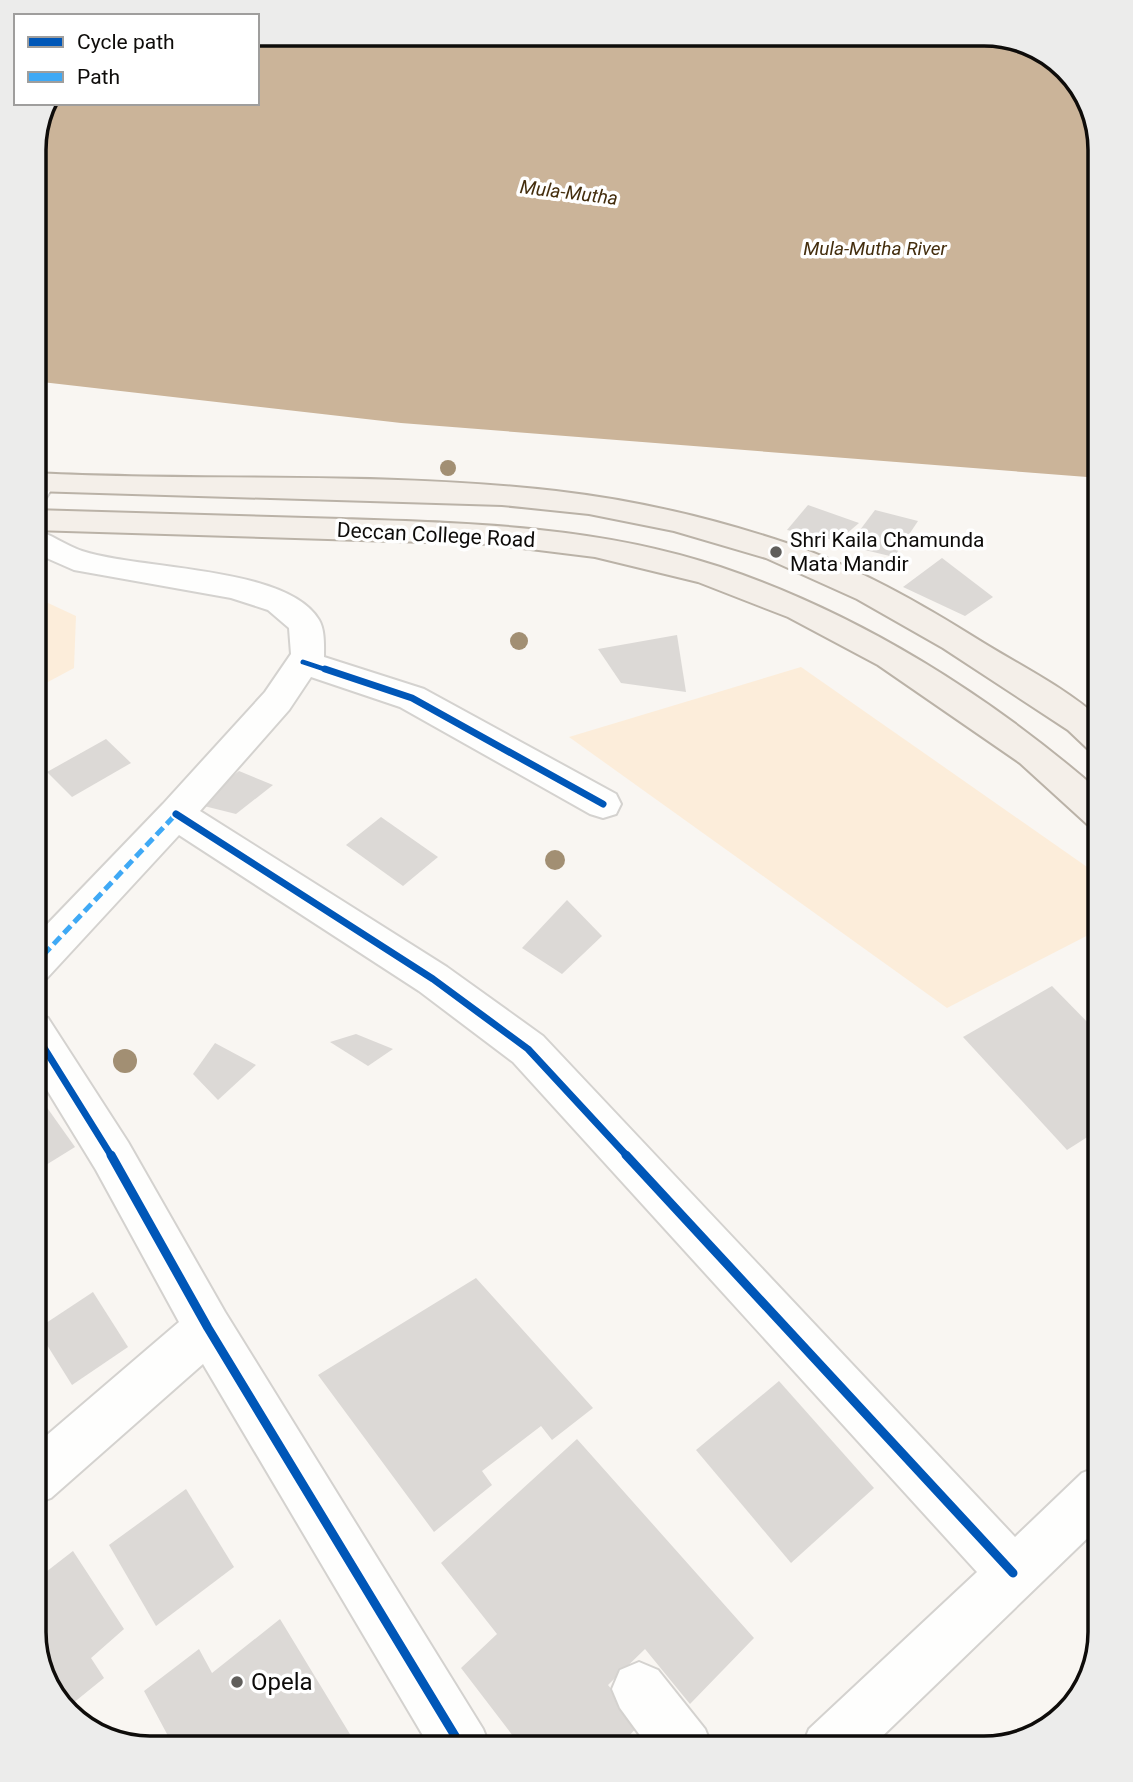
<svg xmlns="http://www.w3.org/2000/svg" width="1133" height="1782" font-family="Roboto,sans-serif">
  <style>
    .green { fill: #fcedda }
    .water { fill: #cbb499 }
    .building { fill: #dcd9d6 }
    .lines { fill: none; stroke-linecap: round; stroke-linejoin: round }
    .minor-casing { stroke: #d4d2cf; stroke-width: 4 }
    .primary-casing { stroke: #bab2a7; stroke-width: 4 }
    .minor { fill: #fefefd; fill-rule: evenodd }
    .primary { fill: #f4efe9; fill-rule: evenodd }
    .quiet { stroke: #3fa9f5; stroke-width: 5; stroke-dasharray: 10 5; stroke-linecap: butt }
    .cycleway-far2-casing { stroke: #fff; stroke-width: 9 }
    .cycleway-far1-casing { stroke: #fff; stroke-width: 11 }
    .cycleway-casing { stroke: #fff; stroke-width: 13 }
    .cycleway-far2 { stroke: #0057b8; stroke-width: 5 }
    .cycleway-far1 { stroke: #0057b8; stroke-width: 7 }
    .cycleway { stroke: #0057b8; stroke-width: 9 }
    .tree { fill: #a28f73 }
    .poi-dot { fill: #605e5b; stroke: #fff; stroke-width: 2.5 }
    .labels { text-anchor: middle; stroke-width: 7; stroke-linejoin: round; paint-order: stroke }
    .far-water-label { font-size: 19px; font-style: italic; fill: #442e0e; stroke: #fff }
    .street-label { font-size: 21px; fill: #0e0c0a; stroke: #fff }
    .poi-label { font-size: 21px; fill: #0e0c0a; stroke: #fff; text-anchor: start }
    .near-poi-label { font-size: 24px; fill: #0e0c0a; stroke: #fff; text-anchor: start }
    .rim { fill: none; stroke: #0e0c0a; stroke-width: 3.5 }
  </style>
  <rect width="100%" height="100%" fill="#f9f6f2"/>
  <!-- green -->
  <g class="green">
    <polygon points="33,596 76,616 74,668 33,690"/>
    <polygon points="801,667 1100,876 1100,929 947,1008 569,737"/>
  </g>
  <!-- water -->
  <polygon class="water" points="991,34 1048,53 1088,98 1100,150 1100,478 401,423 33,381 33,142 51,103 257,103 257,41"/>
  <!-- building -->
  <g class="building">
    <polygon points="808,505 859,523 838,541 787,530"/>
    <polygon points="875,510 918,521 894,557 848,546"/>
    <polygon points="942,558 993,597 965,616 903,587"/>
    <polygon points="677,635 686,692 621,683 598,649"/>
    <polygon points="106,739 131,763 72,797 47,772"/>
    <polygon points="239,771 273,785 236,814 196,804"/>
    <polygon points="381,817 438,857 403,886 346,845"/>
    <polygon points="567,900 602,936 562,974 522,948"/>
    <polygon points="33,921 48,927 33,938"/>
    <polygon points="1052,986 1100,1035 1100,1129 1067,1150 963,1037"/>
    <polygon points="356,1034 393,1049 368,1066 330,1042"/>
    <polygon points="215,1043 256,1065 218,1100 193,1074"/>
    <polygon points="43,1102 75,1147 33,1173 33,1108"/>
    <polygon points="476,1278 593,1408 552,1440 541,1426 482,1471 492,1485 434,1532 318,1375"/>
    <polygon points="93,1292 128,1347 72,1385 37,1329"/>
    <polygon points="779,1381 874,1488 791,1563 696,1450"/>
    <polygon points="577,1439 754,1638 690,1704 645,1649 608,1685 640,1724 617,1749 523,1749 461,1668 497,1634 441,1563"/>
    <polygon points="186,1489 234,1567 156,1626 109,1545"/>
    <polygon points="73,1551 124,1629 91,1658 104,1678 67,1708 45,1684 33,1632 33,1582"/>
    <polygon points="280,1619 359,1749 175,1749 144,1691 199,1649 212,1673"/>
  </g>
  <g class="lines">
    <defs>
      <g id="minor">
        <polygon points="41,473 52,475 56,482 44,501 33,503 33,475"/>
        <path d="M 33,529 C 51,534 65,545 82,551 C 139,570 288,566 319,620 C 325,630 324,646 324,657 L 424,689 L 616,794 L 621,804 L 616,814 L 603,818 L 590,814 L 400,707 L 311,677 L 289,710 L 200,811 L 447,967 L 543,1036 L 1015,1537 L 1082,1473 L 1100,1466 L 1100,1526 L 869,1749 L 801,1749 L 809,1729 L 977,1572 L 513,1062 L 419,991 L 179,835 L 47,978 L 33,982 L 33,939 L 163,804 L 265,692 L 291,654 L 289,628 L 268,610 L 231,598 L 74,570 L 33,552 Z"/>
        <polygon points="33,1013 48,1018 128,1142 225,1312 483,1729 491,1749 431,1749 203,1364 51,1498 33,1505 33,1447 179,1322 96,1170 33,1067"/>
        <polygon points="639,1662 658,1670 705,1729 713,1749 650,1749 620,1708 612,1689 620,1670"/>
      </g>
      <g id="primary">
        <path d="M 33,473 C 207,482 383,471 556,491 C 634,500 712,518 786,543 C 855,566 920,603 982,642 C 1021,666 1066,688 1100,719 L 1100,752 L 1087,748 L 1068,730 L 943,648 L 857,599 L 766,558 L 674,531 L 589,514 L 502,505 L 33,491 Z"/>
        <path d="M 33,510 C 136,513 239,516 342,519 C 469,523 597,526 720,567 C 860,614 989,695 1100,792 L 1100,828 L 1087,824 L 1020,763 L 878,665 L 788,617 L 698,582 L 595,557 L 491,544 L 33,530 Z"/>
      </g>
    </defs>
    <!-- minor casing -->
    <use href="#minor" class="minor-casing"/>
    <!-- primary casing -->
    <use href="#primary" class="primary-casing"/>
    <!-- minor -->
    <use href="#minor" class="minor"/>
    <!-- primary -->
    <use href="#primary" class="primary"/>
    <!-- quiet -->
    <polyline class="quiet" points="33,966 176,814 179,816"/>
    <defs>
      <polyline id="cycleway-far2" points="303,662 330,671"/>
      <g id="cycleway-far1">
        <polyline points="325,669 412,698 603,804"/>
        <polyline points="176,814 433,979 528,1049 628,1157"/>
        <polyline points="33,1030 112,1157"/>
      </g>
      <g id="cycleway">
        <polyline points="111,1155 208,1328 463,1749"/>
        <polyline points="626,1155 1013,1573"/>
      </g>
    </defs>
    <!-- cycleway-far2 casing -->
    <use href="#cycleway-far2" class="cycleway-far2-casing"/>
    <!-- cycleway-far1 casing -->
    <use href="#cycleway-far1" class="cycleway-far1-casing"/>
    <!-- cycleway casing -->
    <use href="#cycleway" class="cycleway-casing"/>
    <!-- cycleway-far2 -->
    <use href="#cycleway-far2" class="cycleway-far2"/>
    <!-- cycleway-far1 -->
    <use href="#cycleway-far1" class="cycleway-far1"/>
    <!-- cycleway -->
    <use href="#cycleway" class="cycleway"/>
  </g>
  <!-- trees -->
  <g class="tree">
    <circle cx="448" cy="468" r="8"/>
    <circle cx="519" cy="641" r="9"/>
    <circle cx="555" cy="860" r="10"/>
    <circle cx="125" cy="1061" r="12"/>
  </g>
  <!-- markers -->
  <g class="poi-dot">
    <circle cx="776" cy="552" r="7"/>
    <circle cx="237" cy="1682" r="7"/>
  </g>
  <g class="labels">
    <!-- far-water labels -->
    <g class="far-water-label">
      <text transform="translate(569 192) rotate(7)" y="7">Mula-Mutha</text>
      <text x="875" y="255">Mula-Mutha River</text>
    </g>
    <!-- street labels -->
    <g class="street-label">
      <text transform="translate(436 535) rotate(3)" y="7">Deccan College Road</text>
    </g>
    <!-- poi labels -->
    <g class="poi-label">
      <text x="790" y="547">Shri Kaila Chamunda<tspan x="790" dy="24">Mata Mandir</tspan></text>
    </g>
    <!-- near-poi labels -->
    <g class="near-poi-label">
      <text x="251" y="1690">Opela</text>
    </g>
  </g>
  <!-- crop -->
  <path d="M0 0H1133V1782H0ZM150 46H984A104 104 0 0 1 1088 150V1632A104 104 0 0 1 984 1736H150A104 104 0 0 1 46 1632V150A104 104 0 0 1 150 46Z" fill="#ececeb" fill-rule="evenodd"/>
  <path class="rim" d="M150 46H984A104 104 0 0 1 1088 150V1632A104 104 0 0 1 984 1736H150A104 104 0 0 1 46 1632V150A104 104 0 0 1 150 46Z"/>
  <!-- legend -->
  <rect x="14" y="14" width="245" height="91" fill="#ffffff" stroke="#9f9e9d" stroke-width="2"/>
  <rect x="28" y="37" width="35" height="10" fill="#0057b8" stroke="#9f9e9d" stroke-width="2"/>
  <text x="77" y="49" font-size="21" fill="#0e0c0a">Cycle path</text>
  <rect x="28" y="72" width="35" height="10" fill="#3fa9f5" stroke="#9f9e9d" stroke-width="2"/>
  <text x="77" y="84" font-size="21" fill="#0e0c0a">Path</text>
</svg>
